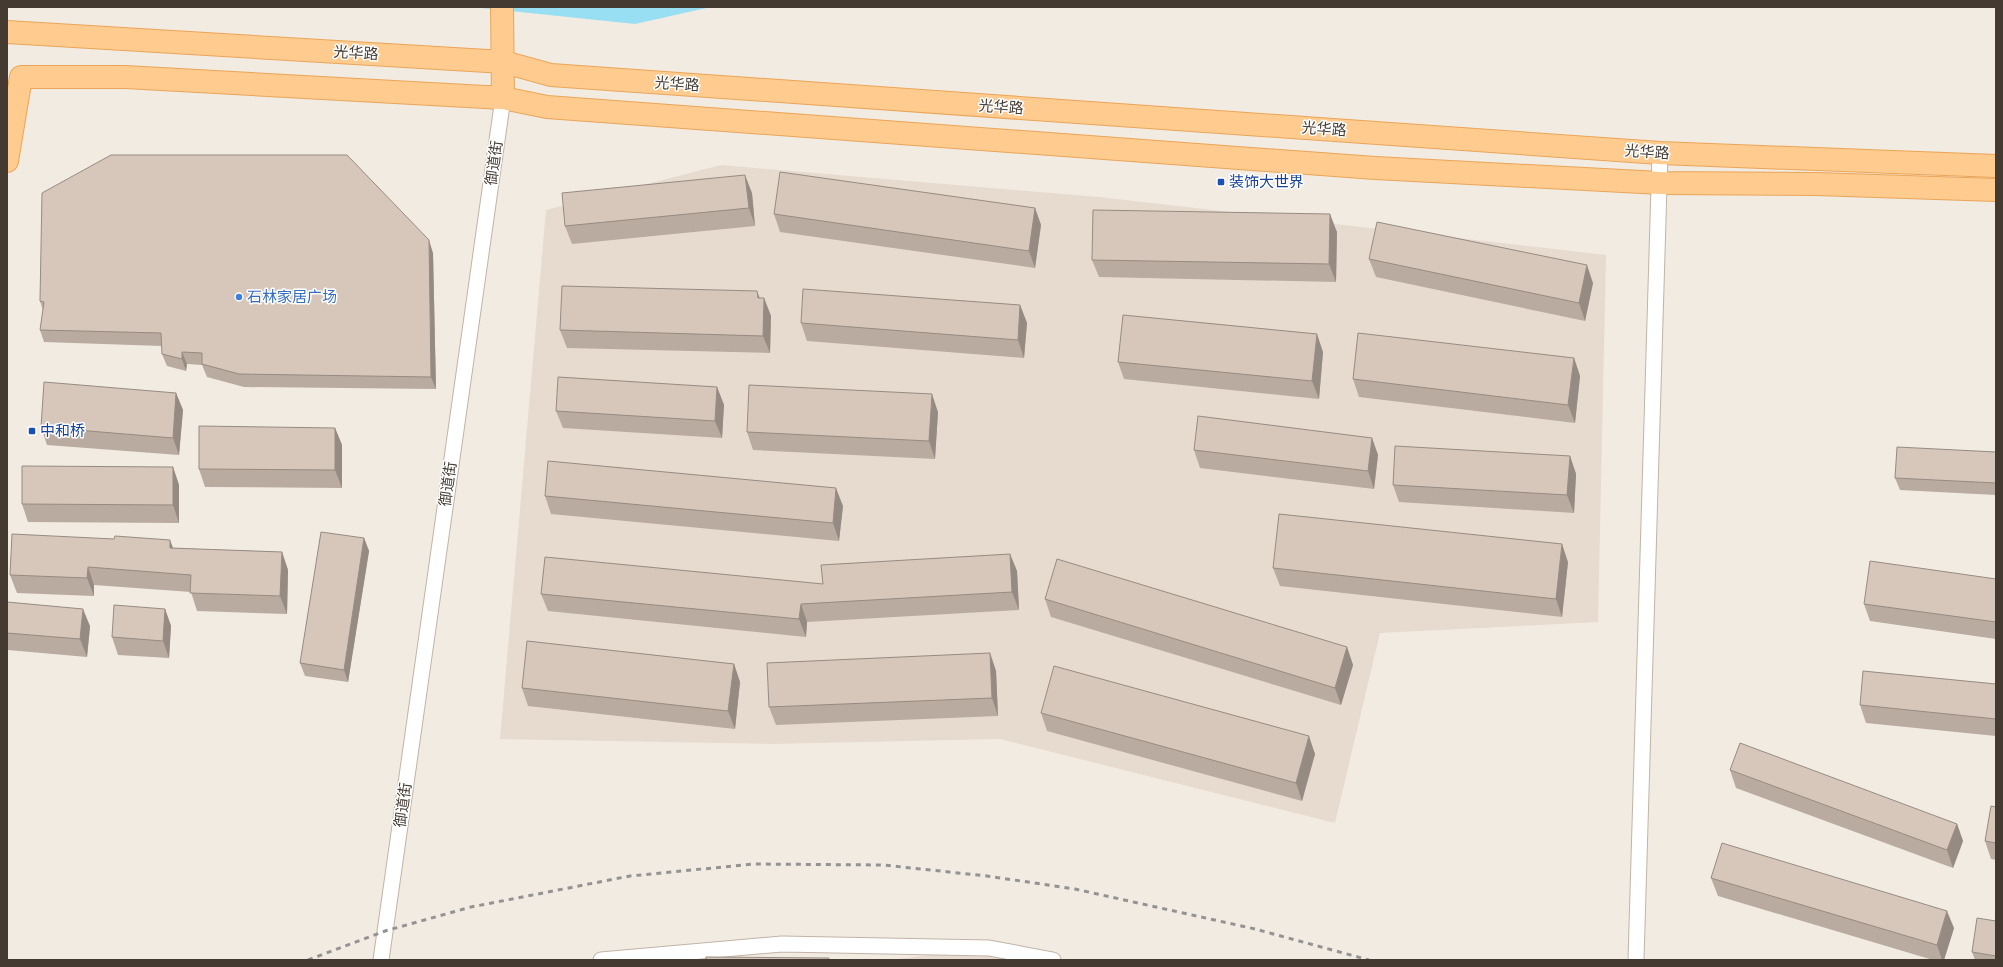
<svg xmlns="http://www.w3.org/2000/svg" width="2003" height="967" font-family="Jost,'Noto Sans SC',sans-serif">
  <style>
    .residential { fill: #e7dbd0 }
    .water { fill: #99dff4 }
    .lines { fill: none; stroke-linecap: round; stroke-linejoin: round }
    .street-casing { stroke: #c1b3a7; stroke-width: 17 }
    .primary-casing { stroke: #eaa558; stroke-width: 24 }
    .street { stroke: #fff; stroke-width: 15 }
    .primary { stroke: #ffcb8e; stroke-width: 22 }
    .rail { stroke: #939393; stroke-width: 3; stroke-dasharray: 5 5; stroke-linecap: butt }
    .wall { fill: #b9aba0 }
    .shaded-wall { fill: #968b82 }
    .building { fill: #d7c7ba; stroke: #968b82 }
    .transit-dot { fill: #1a4fb4; stroke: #fff; stroke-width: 1.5 }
    .shop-dot { fill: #3f7fe0; stroke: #fff; stroke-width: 1.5 }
    .labels { text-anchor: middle; stroke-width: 3; stroke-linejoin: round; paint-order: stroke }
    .street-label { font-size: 15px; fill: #443a32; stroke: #fff }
    .transit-label { font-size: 15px; fill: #164399; stroke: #fff; text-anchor: start }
    .shop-label { font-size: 15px; fill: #366cbe; stroke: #fff; text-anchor: start }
  </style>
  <rect width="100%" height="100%" fill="#f2ebe2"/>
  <!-- residential -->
  <g class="residential">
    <polygon points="721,165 1099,197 1606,255 1598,622 1380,633 1335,823 1000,739 772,744 500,739 546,210"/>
    <polygon points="989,948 1034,960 889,960"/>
  </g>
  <!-- water -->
  <polygon class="water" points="472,7 711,7 635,24"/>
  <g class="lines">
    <defs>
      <g id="street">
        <polyline points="381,960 503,98"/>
        <polyline points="601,960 782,944 989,948 1053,960"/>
        <polyline points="1636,960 1660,153"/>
      </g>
      <g id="primary">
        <polyline points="7,32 504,62 551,75 1660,153 1996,166"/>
        <polyline points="489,97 503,98 502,7"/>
        <polyline points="7,161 21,77 125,77 503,98 547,107 1375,168 1660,183 1816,184 1996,190"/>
      </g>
    </defs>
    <!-- street casing -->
    <use href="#street" class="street-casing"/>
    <!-- primary casing -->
    <use href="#primary" class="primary-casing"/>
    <!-- street -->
    <use href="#street" class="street"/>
    <!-- primary -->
    <use href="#primary" class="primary"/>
    <!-- rail -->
    <polyline class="rail" points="308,960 385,931 471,907 630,876 754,864 883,865 987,876 1075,889 1255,929 1369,960"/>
  </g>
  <!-- wall -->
  <g class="wall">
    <polygon points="752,193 755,226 572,244 565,226"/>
    <polygon points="1035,208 1041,225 1035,268 780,232 774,214"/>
    <polygon points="1337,232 1336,282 1099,277 1092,260"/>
    <polygon points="433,253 436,389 244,387 207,377 202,365 187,364 186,371 167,366 162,354 162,346 44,342 40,330 43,310 40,301"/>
    <polygon points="1369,259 1593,283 1585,321 1376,277"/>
    <polygon points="760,298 764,298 771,316 770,353 567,348 560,330"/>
    <polygon points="1020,305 1027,323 1024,358 807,341 801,323"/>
    <polygon points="1323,352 1319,399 1124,379 1118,362"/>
    <polygon points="1574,358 1580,376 1575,423 1359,397 1353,379"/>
    <polygon points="717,387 724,405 722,438 563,428 556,411"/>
    <polygon points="176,393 183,410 179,455 47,445 41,427"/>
    <polygon points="938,412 935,459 753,450 747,432"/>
    <polygon points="335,428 342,445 342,488 205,487 199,469"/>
    <polygon points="1372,438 1378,455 1374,489 1200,468 1194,450"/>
    <polygon points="1996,452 1996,495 1900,490 1895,478"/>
    <polygon points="1570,456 1576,474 1574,513 1399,502 1393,485"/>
    <polygon points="173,467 179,485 179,523 28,522 22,504"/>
    <polygon points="545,496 843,506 839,541 551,514"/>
    <polygon points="364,538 369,551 348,682 305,676 300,663"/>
    <polygon points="173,548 282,552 288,570 287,614 197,611 191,592 94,585 94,596 17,593 10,575"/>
    <polygon points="1010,554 1017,571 1019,610 807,622 806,637 548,611 541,594 823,584"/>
    <polygon points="1568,562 1562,617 1280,586 1273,568"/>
    <polygon points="1996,579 1996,639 1870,621 1864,604"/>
    <polygon points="1045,599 1347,647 1353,665 1341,705 1051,617"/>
    <polygon points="7,602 90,626 87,657 8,650 7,647"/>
    <polygon points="165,609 171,626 169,658 118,655 112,637"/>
    <polygon points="990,653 996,671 998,716 776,725 769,707"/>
    <polygon points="734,664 740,682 735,729 528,706 522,688"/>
    <polygon points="1996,684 1996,736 1866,723 1860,705"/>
    <polygon points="1041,713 1315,754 1302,801 1047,731"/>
    <polygon points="1730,770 1957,824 1963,841 1953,868 1736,788"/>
    <polygon points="1996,807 1996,860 1991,859 1985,841"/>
    <polygon points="1711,878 1954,928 1944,960 1933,960 1718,896"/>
    <polygon points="1996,921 1996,960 1975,960 1972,952"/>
  </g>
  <!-- shaded-wall -->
  <g class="shaded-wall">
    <polygon points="745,175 752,193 755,226 749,208"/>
    <polygon points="1035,208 1041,225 1035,268 1029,251"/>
    <polygon points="1330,214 1337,232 1336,282 1329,264"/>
    <polygon points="429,240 433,253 436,389 431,377"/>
    <polygon points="1587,265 1593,283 1585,321 1579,303"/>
    <polygon points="757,291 764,309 764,298 771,316 770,353 763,336"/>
    <polygon points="1020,305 1027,323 1024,358 1018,340"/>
    <polygon points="1317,334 1323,352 1319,399 1312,381"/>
    <polygon points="182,352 187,364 186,371 182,359"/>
    <polygon points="1574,358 1580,376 1575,423 1568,405"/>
    <polygon points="717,387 724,405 722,438 715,421"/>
    <polygon points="176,393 183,410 179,455 173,438"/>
    <polygon points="932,394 938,412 935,459 929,441"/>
    <polygon points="335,428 342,445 342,488 335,470"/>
    <polygon points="1372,438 1378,455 1374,489 1368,471"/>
    <polygon points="1570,456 1576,474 1574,513 1567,495"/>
    <polygon points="173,467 179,485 179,523 173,505"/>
    <polygon points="836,488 843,506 839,541 833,523"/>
    <polygon points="364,538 369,551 348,682 344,670"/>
    <polygon points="170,540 177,558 170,548"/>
    <polygon points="1562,544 1568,562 1562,617 1556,599"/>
    <polygon points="282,552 288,570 287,614 280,596"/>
    <polygon points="1010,554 1017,571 1019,610 1012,592"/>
    <polygon points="88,567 94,585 94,596 87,578"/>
    <polygon points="801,604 807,622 806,637 799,619"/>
    <polygon points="83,609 90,626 87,657 80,639"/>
    <polygon points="165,609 171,626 169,658 163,641"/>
    <polygon points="1347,647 1353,665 1341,705 1335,688"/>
    <polygon points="990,653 996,671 998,716 992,698"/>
    <polygon points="734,664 740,682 735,729 728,711"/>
    <polygon points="1309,736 1315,754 1302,801 1296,783"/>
    <polygon points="1957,824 1963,841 1953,868 1947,850"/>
    <polygon points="1947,911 1954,928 1944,960 1942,960 1937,945"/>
  </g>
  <!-- building -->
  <g class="building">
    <polygon points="111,155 347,155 429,240 431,377 239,374 202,364 202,353 182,352 182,359 162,354 161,333 40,330 44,302 40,301 42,193"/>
    <polygon points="780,172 1035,208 1029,251 774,214"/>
    <polygon points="745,175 749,208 565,226 562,193"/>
    <polygon points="1093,210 1330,214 1329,264 1092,260"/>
    <polygon points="1377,222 1587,265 1579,303 1369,259"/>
    <polygon points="562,286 757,291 758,298 764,298 763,336 560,330"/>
    <polygon points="803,289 1020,305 1018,340 801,323"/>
    <polygon points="1123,315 1317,334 1312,381 1118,362"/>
    <polygon points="1358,333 1574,358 1568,405 1353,379"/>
    <polygon points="558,377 717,387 715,421 556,411"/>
    <polygon points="44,382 176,393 173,438 41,427"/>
    <polygon points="749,385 932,394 929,441 747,432"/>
    <polygon points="1198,416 1372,438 1368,471 1194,450"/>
    <polygon points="199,426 335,428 335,470 199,469"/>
    <polygon points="1395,446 1570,456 1567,495 1393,485"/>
    <polygon points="1897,447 1996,452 1996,483 1895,478"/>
    <polygon points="548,461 836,488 833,523 545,496"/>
    <polygon points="22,466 173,467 173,505 22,504"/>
    <polygon points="1279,514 1562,544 1556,599 1273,568"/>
    <polygon points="321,532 364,538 344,670 300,663"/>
    <polygon points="12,534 114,539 115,536 170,540 170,548 282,552 280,596 190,593 191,575 88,567 87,578 10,575"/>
    <polygon points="1010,554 1012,592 801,604 799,619 541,594 545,557 823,584 821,565"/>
    <polygon points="1057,559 1347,647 1335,688 1045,599"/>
    <polygon points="1870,561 1996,579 1996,622 1864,604"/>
    <polygon points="7,602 83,609 80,639 7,633"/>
    <polygon points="114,605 165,609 163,641 112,637"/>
    <polygon points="527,641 734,664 728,711 522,688"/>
    <polygon points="990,653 992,698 769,707 767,663"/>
    <polygon points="1054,666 1309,736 1296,783 1041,713"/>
    <polygon points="1863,671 1996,684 1996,719 1860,705"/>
    <polygon points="1740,743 1957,824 1947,850 1730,770"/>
    <polygon points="1991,806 1996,807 1996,843 1985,841"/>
    <polygon points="1722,843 1947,911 1937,945 1711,878"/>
    <polygon points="1977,918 1996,921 1996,956 1972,952"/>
    <polygon points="706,957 829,958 829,960 706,960"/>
  </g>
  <!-- markers -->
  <g class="transit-dot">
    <rect x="1217" y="178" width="8" height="8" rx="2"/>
    <rect x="28" y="427" width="8" height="8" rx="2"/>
  </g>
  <circle class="shop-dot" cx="239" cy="297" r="4"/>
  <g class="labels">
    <!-- street labels -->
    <g class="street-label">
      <text transform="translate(356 53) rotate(3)" y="5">光华路</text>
      <text transform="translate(677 84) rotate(4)" y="5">光华路</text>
      <text transform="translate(1001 107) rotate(4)" y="5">光华路</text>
      <text transform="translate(1324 129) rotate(4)" y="5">光华路</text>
      <text transform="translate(1647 152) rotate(4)" y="5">光华路</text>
      <text transform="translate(494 163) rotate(-82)" y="5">御道街</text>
      <text transform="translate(448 484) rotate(-82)" y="5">御道街</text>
      <text transform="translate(403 805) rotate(-82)" y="5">御道街</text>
    </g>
    <!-- transit labels -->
    <g class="transit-label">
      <text x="1229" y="187">装饰大世界</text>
      <text x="40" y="436">中和桥</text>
    </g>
    <!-- shop labels -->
    <g class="shop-label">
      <text x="247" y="302">石林家居广场</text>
    </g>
  </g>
  <!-- border -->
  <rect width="2003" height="967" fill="none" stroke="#443a32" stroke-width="16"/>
</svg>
